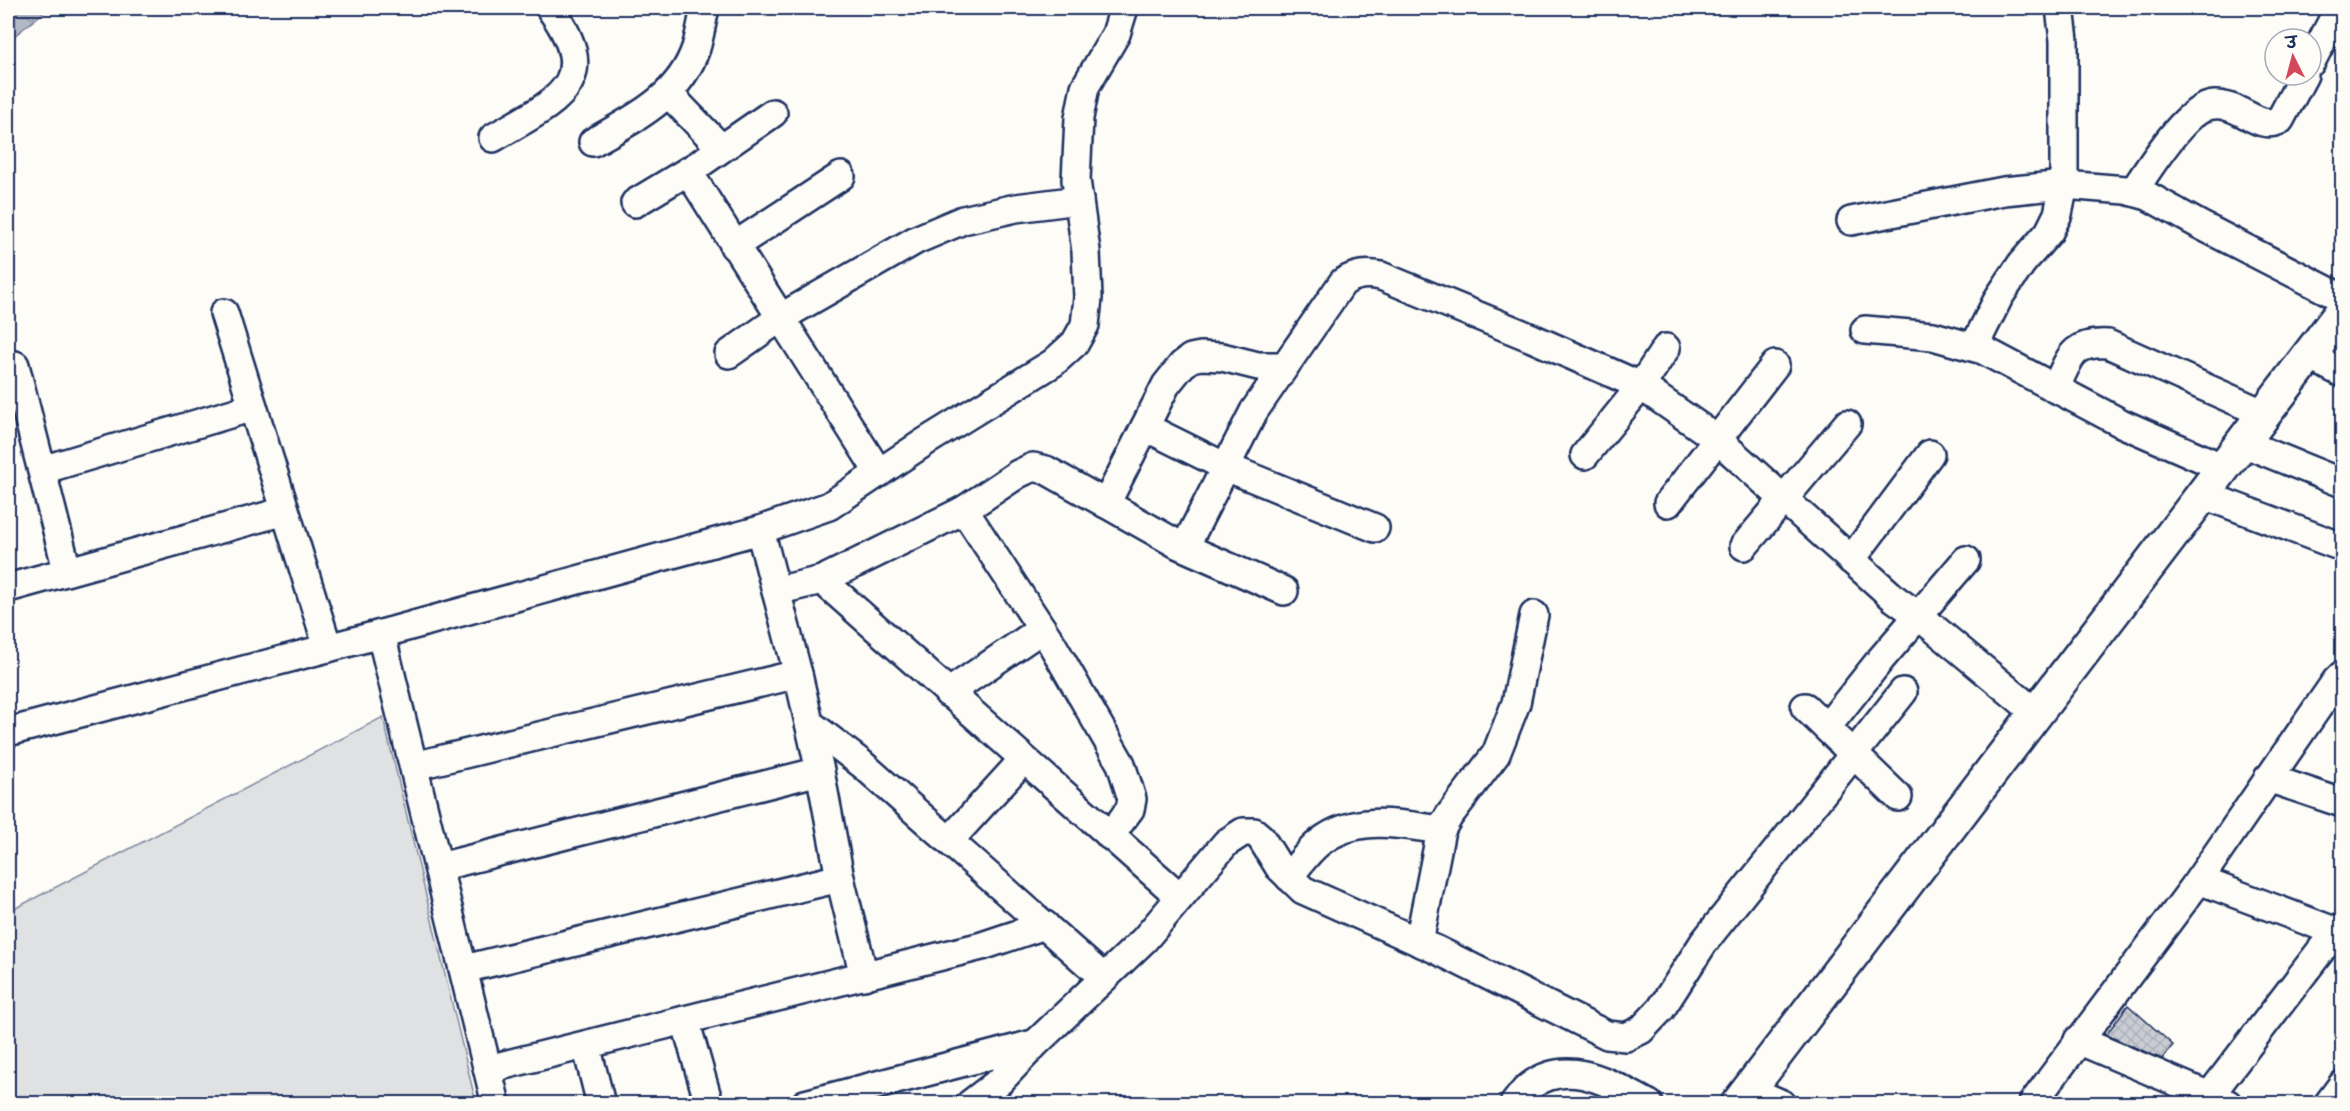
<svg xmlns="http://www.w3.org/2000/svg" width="2350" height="1111" font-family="Pangolin,'Playpen Sans Deva',sans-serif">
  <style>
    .grass { fill: #e0e1e3; stroke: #7e88a0; stroke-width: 1.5 }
    .water { fill: url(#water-ripples); stroke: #76819c; stroke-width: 1.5 }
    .building { fill: url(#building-cross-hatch); stroke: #1b2f5e; stroke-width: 1.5 }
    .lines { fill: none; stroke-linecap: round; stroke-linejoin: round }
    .minor-casing { stroke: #1b2f5e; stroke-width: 32 }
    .major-casing { stroke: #1b2f5e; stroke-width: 38 }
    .minor { stroke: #fdfcf7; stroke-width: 27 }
    .major { stroke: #fdfcf7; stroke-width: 33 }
  </style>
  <defs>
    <pattern id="water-ripples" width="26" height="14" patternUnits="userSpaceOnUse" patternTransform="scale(1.5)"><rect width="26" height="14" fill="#b3b8c5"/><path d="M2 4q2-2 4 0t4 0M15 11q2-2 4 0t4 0" fill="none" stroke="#9196a3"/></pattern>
    <pattern id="building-cross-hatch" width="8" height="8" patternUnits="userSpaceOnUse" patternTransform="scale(1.5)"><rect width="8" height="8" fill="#c9ccd3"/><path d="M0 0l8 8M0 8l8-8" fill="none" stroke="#acb0b8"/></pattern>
  </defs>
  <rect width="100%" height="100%" fill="#fdfcf7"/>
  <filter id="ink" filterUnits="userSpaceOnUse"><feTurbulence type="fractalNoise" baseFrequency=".0167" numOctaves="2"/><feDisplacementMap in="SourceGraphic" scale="12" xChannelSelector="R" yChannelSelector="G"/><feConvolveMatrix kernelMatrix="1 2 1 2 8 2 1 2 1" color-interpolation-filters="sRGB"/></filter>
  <g filter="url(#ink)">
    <!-- grass -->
    <polygon class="grass" points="383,717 476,1103 8,1103 8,912"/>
    <!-- water -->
    <polygon class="water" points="8,8 49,8 8,41"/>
    <!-- building -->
    <polygon class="building" points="2128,1005 2173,1045 2162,1059 2106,1035"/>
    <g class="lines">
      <defs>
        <g id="minor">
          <polyline points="2311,62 2339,8"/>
          <polyline points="669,94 721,148"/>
          <path d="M 493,138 C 553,102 606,85 550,8"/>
          <path d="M 593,142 C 635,118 679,98 696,48 C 700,35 702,21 705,8"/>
          <polyline points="688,171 879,473"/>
          <path d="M 2133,192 C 2148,170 2186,106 2214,105 C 2224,104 2233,108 2241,112 C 2255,119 2265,127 2280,120 L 2304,75"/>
          <polyline points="635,203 698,165 773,113"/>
          <polyline points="1851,221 2004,191 2064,185 2126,190 2148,196 2200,225 2342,298"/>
          <polyline points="734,246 841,176"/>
          <polyline points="224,313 328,648"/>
          <polyline points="1865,330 1933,336 1983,350 2121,423 2224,468"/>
          <polyline points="1974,347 1999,297 2022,263 2049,232 2058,214 2064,185 2064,40 2060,8"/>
          <polyline points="729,354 780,318 916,240 963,220 1016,208 1079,200"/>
          <polyline points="2310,356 2342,373"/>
          <polyline points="15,365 67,570"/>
          <path d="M 2055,389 C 2070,359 2070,342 2108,344 L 2265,414"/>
          <polyline points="1145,427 1226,467 1375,528"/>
          <polyline points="2243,443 2342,483"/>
          <polyline points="1585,455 1641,386 1666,348"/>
          <polyline points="42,470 253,407"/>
          <polyline points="2204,495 2342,547"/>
          <polyline points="1668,503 1775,365"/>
          <polyline points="1106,504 1166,385 1182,365 1191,358 1201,356 1222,357 1258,366 1285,366"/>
          <polyline points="964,510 1052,644 1121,764 1132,799 1130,809 1110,836"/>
          <polyline points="760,530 798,674 820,771 840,878 864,976"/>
          <polyline points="1744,546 1847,424"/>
          <path d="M 1185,547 L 1254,411 L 1343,282 C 1357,274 1366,273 1381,276 L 1532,338 L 1641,386 L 1717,439 L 1895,599 L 1919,616 L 2037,714"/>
          <polyline points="1851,560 1930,454"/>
          <polyline points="822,580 1180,897"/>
          <polyline points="8,588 285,511"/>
          <polyline points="776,591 822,580 964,510 1018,474 1033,467 1046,470 1179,545 1284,591"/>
          <polyline points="381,634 496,1104"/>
          <polyline points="948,693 1042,629"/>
          <polyline points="1805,707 1898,797"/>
          <polyline points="809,723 862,764 1104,978"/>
          <polyline points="1827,727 1881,659 1966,560"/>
          <polyline points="8,732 381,634 760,530 829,506 925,442 1053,363 1075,343 1085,325 1088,298 1086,251 1076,180 1079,118 1085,87 1116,34 1124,8"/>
          <polyline points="414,766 798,674"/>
          <polyline points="2268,778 2342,803"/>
          <polyline points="949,841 1023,760"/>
          <polyline points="439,867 820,771"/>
          <path d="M 1289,877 C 1298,866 1308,851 1320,842 C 1356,814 1399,824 1441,830"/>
          <polyline points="2199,880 2342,934"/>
          <polyline points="1419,942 1441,830 1449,816 1496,754 1516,703 1534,615"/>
          <polyline points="464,969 840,878"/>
          <polyline points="685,1020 709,1104"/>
          <polyline points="2078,1040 2228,1104"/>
          <polyline points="586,1045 601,1104"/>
          <polyline points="488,1069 982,946 1045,925"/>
          <polyline points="1750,1090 1782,1104"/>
          <polyline points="2210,1095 2335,932"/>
          <polyline points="805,1104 1033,1044"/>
          <polyline points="970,1104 1000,1081 1035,1044 1144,940 1226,843 1243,832 1254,832 1261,838 1279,867 1303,890 1437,950 1607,1035 1626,1037 1641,1030 1661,1009 1704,942 1903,692"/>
          <path d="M 1514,1104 C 1519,1098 1524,1090 1530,1086 C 1570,1056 1612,1085 1649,1104"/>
          <polyline points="2032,1104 2194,887 2336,681 2342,675"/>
          <polyline points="2328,1104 2342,1085"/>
        </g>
        <polyline id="major" points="1738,1104 2342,312"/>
      </defs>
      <!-- minor casing -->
      <use href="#minor" class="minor-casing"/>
      <!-- major casing -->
      <use href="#major" class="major-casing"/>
      <!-- minor -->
      <use href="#minor" class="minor"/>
      <!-- major -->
      <use href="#major" class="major"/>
    </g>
  </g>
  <!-- margin -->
  <rect width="2350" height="1111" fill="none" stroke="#fdfcf7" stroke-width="30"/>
  <rect x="15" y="15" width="2320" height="1081" fill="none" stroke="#1b2f5e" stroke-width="2" filter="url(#ink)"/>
  <!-- north arrow -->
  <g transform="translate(2293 57) rotate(354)"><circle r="28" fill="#fdfcf7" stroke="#a3aaba" stroke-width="1.5"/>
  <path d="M0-4.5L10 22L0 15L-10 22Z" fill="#d1495b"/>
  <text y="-9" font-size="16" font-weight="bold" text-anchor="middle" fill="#1b2f5e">उ</text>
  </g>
</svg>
